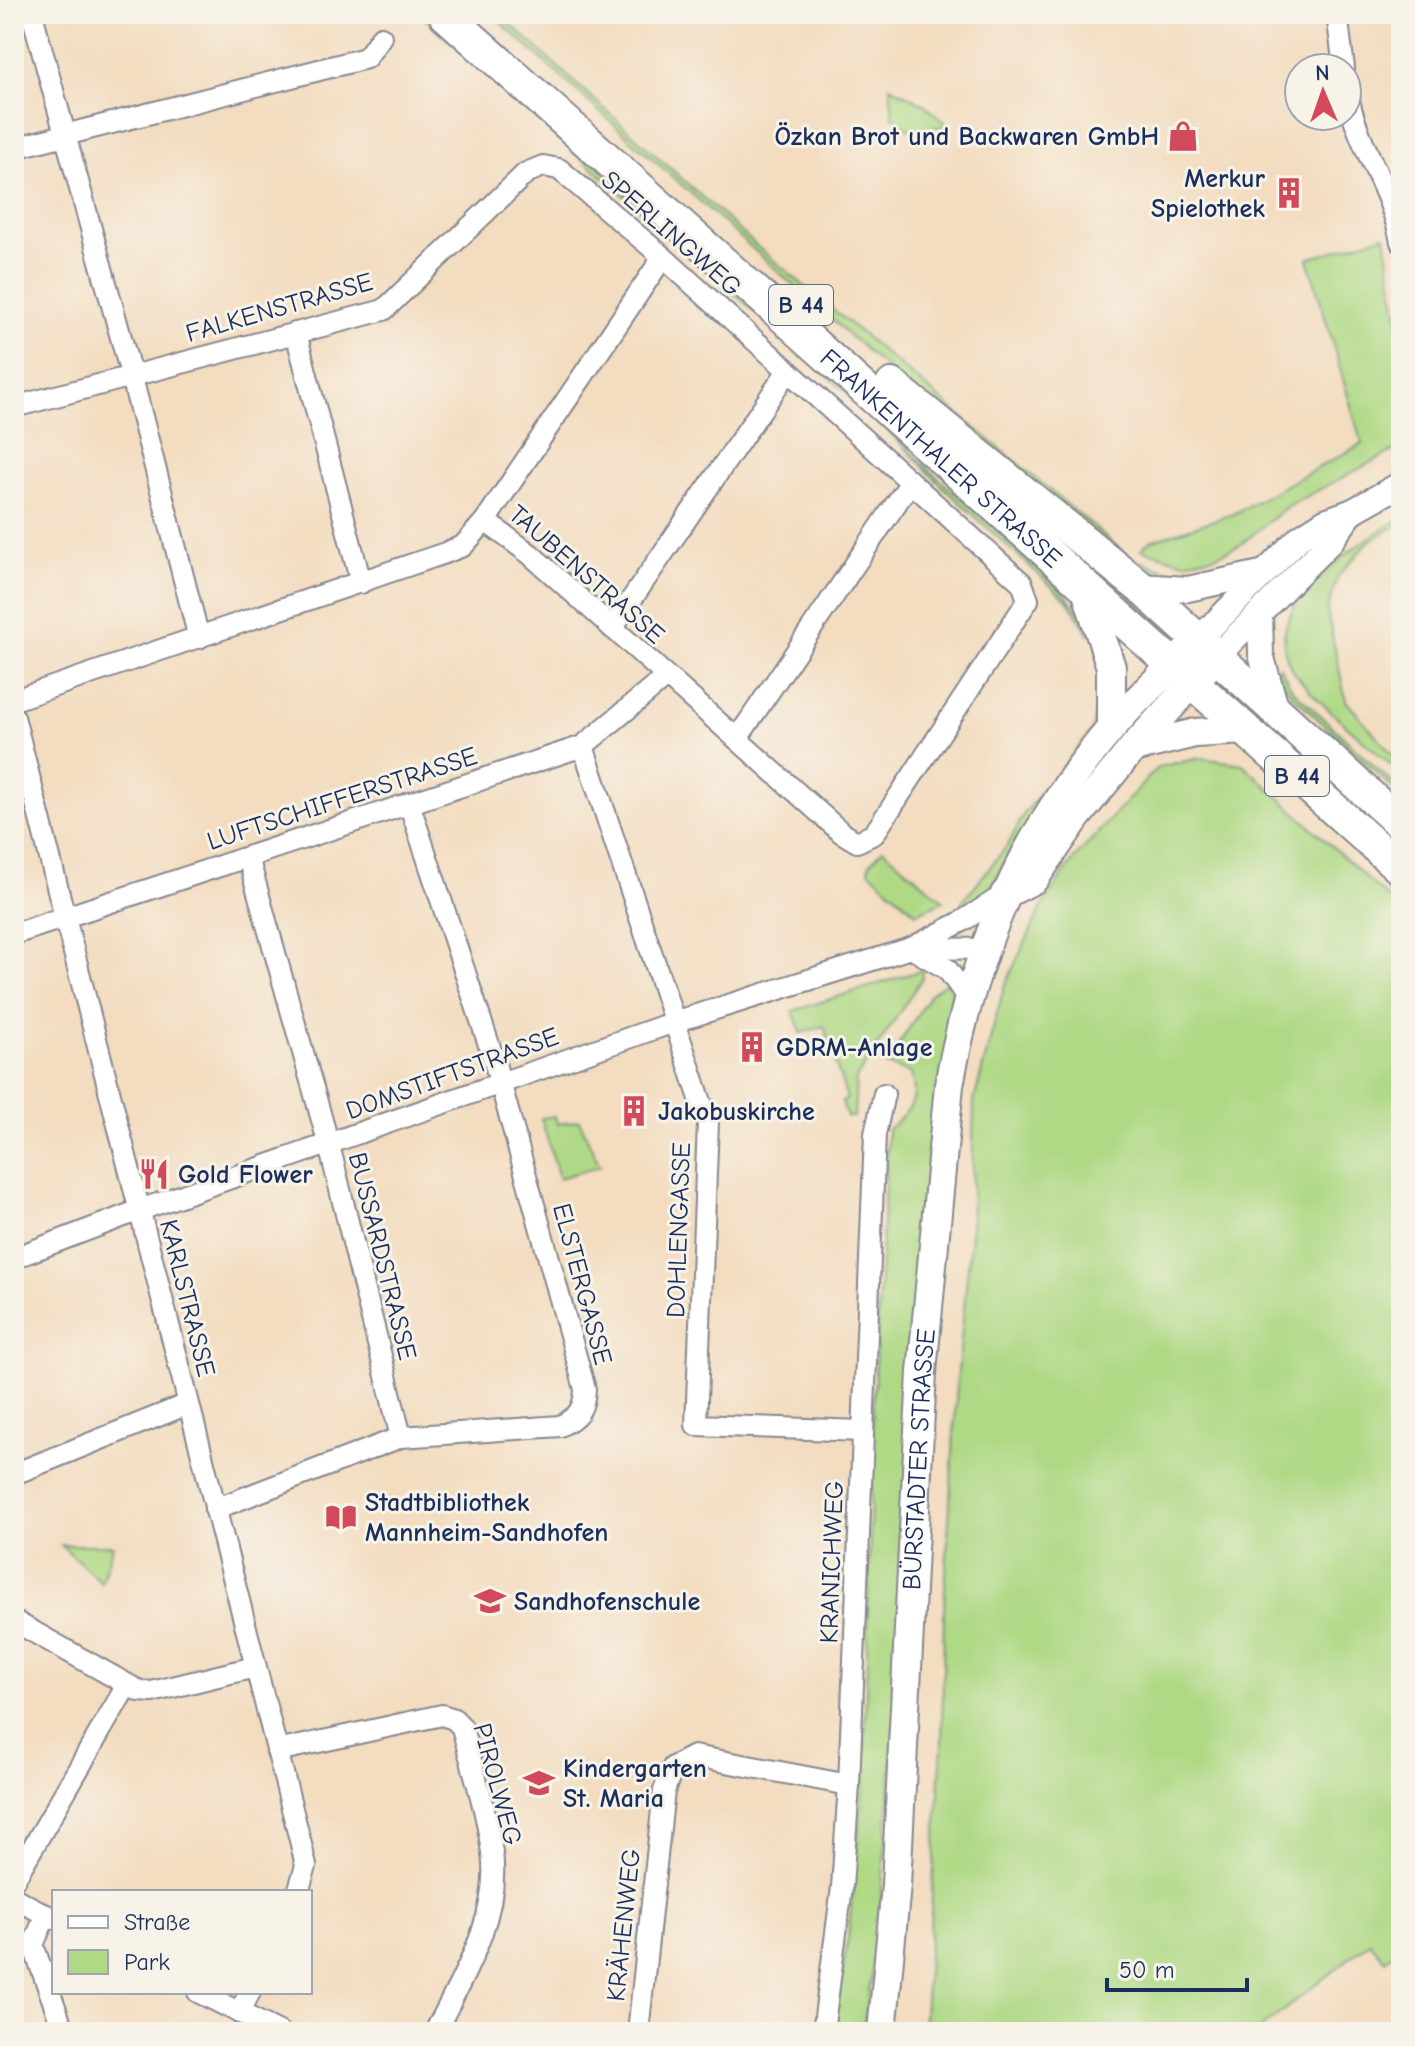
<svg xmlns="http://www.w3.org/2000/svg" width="1415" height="2046" font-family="'Comic Neue',sans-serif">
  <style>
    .green { fill: #afd985; stroke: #658472; stroke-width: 2 }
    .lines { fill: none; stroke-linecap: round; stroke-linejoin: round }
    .minor-casing { stroke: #87868e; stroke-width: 24 }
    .tertiary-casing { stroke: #87868e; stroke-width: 28 }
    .secondary-casing { stroke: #87868e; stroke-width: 32 }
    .primary-casing { stroke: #87868e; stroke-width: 36 }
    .minor { stroke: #fff; stroke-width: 20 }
    .tertiary { stroke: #fff; stroke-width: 24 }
    .secondary { stroke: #fff; stroke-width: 28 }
    .primary { stroke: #fff; stroke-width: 32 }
    .labels { text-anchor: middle; stroke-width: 6; stroke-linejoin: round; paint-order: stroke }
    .shield { fill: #f7f3e8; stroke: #5d6a87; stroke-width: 2 }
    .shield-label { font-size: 24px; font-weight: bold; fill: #1b2f5e }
    .poi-label { font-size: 26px; font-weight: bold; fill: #1b2f5e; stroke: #f7f3e8; text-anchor: start }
    .street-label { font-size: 26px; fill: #1b2f5e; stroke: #f7f3e8 }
  </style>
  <rect width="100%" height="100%" fill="#f7f3e8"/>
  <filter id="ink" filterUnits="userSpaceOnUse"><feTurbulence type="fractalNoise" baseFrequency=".0125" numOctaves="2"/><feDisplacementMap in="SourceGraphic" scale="16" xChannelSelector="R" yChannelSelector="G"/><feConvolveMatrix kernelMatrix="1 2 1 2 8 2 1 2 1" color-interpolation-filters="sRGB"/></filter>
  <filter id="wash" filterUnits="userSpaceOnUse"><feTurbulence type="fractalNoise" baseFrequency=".006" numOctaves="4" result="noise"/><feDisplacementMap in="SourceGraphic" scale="32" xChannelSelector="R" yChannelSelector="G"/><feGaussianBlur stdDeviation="1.8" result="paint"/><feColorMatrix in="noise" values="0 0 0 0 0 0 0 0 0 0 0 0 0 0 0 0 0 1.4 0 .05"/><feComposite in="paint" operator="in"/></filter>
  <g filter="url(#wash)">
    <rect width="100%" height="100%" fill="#f3dcbf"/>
    <!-- green -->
    <g class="green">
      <path d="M 419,14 L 428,14 L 881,418 C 898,436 914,455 932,472 C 971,510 1079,587 1090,636 L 1068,601 L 945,489 L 877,420 Z"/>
      <polygon points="491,14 499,14 761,250 1094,527 1132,559 1171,572 1176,580 1146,572 908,388"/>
      <polygon points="890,86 924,104 949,126 910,130 893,117"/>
      <polygon points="1385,235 1401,339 1401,447 1286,507 1240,545 1215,556 1185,562 1141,549 1150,541 1233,514 1362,444 1308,259"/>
      <path d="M 1401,518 L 1401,523 L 1368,542 L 1338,576 L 1327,611 L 1346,701 L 1401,764 L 1401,774 C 1374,748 1307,696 1291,667 C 1257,606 1358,543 1401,518 Z"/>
      <polygon points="1280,667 1292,689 1401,791 1401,796 1288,691 1276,668"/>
      <polygon points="1100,686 1103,719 1020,834 993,883 968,911 962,902 1008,845 1025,812 1092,731"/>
      <polygon points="1201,758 1243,764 1401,910 1401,1948 1385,1960 1370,1942 1256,2032 923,2032 942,1747 944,1607 957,1382 971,1235 974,1101 1004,987 1041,909 1073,860 1158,767"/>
      <polygon points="883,849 944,901 916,913 869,871 869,865"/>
      <polygon points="922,970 922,978 856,1079 854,1117 847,1117 842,1102 847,1099 824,1026 801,1033 793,1011"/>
      <path d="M 947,982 L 952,991 L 879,1925 L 863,2032 L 833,2032 L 848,1938 L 864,1777 L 873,1409 L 888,1129 C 909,1112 921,1101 910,1073 L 886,1065 L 930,994 Z"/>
      <polygon points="555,1116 557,1124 579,1120 600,1166 559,1178 541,1118"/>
      <polygon points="61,1545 113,1545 101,1582"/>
    </g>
  </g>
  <g filter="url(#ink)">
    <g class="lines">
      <defs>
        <g id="minor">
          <polyline points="32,14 131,374 199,638"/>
          <polyline points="1337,14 1344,68"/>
          <path d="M 1347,90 C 1356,145 1391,187 1401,242"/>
          <polyline points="14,148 366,58 381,37"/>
          <polyline points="296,333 361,583"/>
          <polyline points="14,407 384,310 526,173 543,166 559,169 663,257 1022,583 1028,600 874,834 857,842 842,833 530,554 485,521 463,546 445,553 14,700"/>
          <polyline points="485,521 663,257"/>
          <polyline points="612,628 787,372"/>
          <polyline points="14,717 300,1840 306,1866 298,1892"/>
          <polyline points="737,739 910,483"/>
          <polyline points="583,746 708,1123 696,1425 862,1431"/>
          <polyline points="248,857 329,1145 401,1437"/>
          <polyline points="14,934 583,746 666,677"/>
          <polyline points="911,948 947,969 969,1000"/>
          <polyline points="915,948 985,949"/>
          <polyline points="14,1258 140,1210 674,1022 911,948 961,922 1005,894"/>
          <polyline points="14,1474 188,1404"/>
          <path d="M 215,1509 L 401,1437 L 560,1426 C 578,1417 584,1410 585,1389 L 494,1060 L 409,803"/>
          <polyline points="14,1621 139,1691 152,1692 255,1667"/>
          <path d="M 277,1751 L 442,1715 L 454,1719 L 462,1727 C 472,1768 487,1810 492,1853 C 501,1916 462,1978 435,2032"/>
          <polyline points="14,1880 127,1685"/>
          <polyline points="14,1898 54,1919"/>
          <polyline points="46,1915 33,1945 64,2032"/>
          <polyline points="198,1992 279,2032"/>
          <polyline points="239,2013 250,1992"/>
          <polyline points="638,2032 664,1791 673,1767 694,1756 849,1785"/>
          <polyline points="823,2032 842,1887 849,1785 875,1134 884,1094"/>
        </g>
        <g id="tertiary">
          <polyline points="1139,586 1188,589 1261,573"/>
          <polyline points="1260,613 1261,654 1277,711"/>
          <polyline points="1199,639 1300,537 1325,521 1353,511 1401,484"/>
          <polyline points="1217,656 1331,541 1353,511"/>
        </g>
        <g id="secondary">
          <polyline points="1085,587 1111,667 1111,727"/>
          <polyline points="1134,748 1195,733 1246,730"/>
          <polyline points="1005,894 1034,879 1076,818 1133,748 1217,656"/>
          <path id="s1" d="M 882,2032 L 896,1885 L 922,1372 L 949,1085 C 973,952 1025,828 1114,725 C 1140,694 1171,668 1199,639"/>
        </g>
        <g id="primary">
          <path id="s2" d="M 445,14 L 1401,869"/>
          <polyline points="892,385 1139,586 1401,824"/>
        </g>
      </defs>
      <!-- minor casing -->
      <use href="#minor" class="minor-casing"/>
      <!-- tertiary casing -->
      <use href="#tertiary" class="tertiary-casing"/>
      <!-- secondary casing -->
      <use href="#secondary" class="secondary-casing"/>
      <!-- primary casing -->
      <use href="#primary" class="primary-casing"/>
      <!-- minor -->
      <use href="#minor" class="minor"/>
      <!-- tertiary -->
      <use href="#tertiary" class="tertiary"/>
      <!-- secondary -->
      <use href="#secondary" class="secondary"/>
      <!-- primary -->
      <use href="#primary" class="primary"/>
    </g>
  </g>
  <!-- icons -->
  <defs>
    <symbol id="shop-bare" viewBox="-9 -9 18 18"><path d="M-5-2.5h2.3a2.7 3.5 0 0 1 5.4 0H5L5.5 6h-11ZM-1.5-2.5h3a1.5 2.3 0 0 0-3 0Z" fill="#d1495b" stroke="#f7f3e8" stroke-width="2.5" paint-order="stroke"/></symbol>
    <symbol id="building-bare" viewBox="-9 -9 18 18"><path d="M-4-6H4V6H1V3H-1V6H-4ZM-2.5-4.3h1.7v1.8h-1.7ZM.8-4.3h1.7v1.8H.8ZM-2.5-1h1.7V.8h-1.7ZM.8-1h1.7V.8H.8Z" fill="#d1495b" stroke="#f7f3e8" stroke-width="2.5" paint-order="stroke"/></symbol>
    <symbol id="restaurant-bare" viewBox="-9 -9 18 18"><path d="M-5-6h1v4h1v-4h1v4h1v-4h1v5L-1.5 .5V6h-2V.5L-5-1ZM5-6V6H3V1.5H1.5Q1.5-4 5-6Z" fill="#d1495b" stroke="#f7f3e8" stroke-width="2.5" paint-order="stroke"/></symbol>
    <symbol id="library-bare" viewBox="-9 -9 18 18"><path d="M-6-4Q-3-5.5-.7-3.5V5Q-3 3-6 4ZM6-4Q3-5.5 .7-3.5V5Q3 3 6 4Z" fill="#d1495b" stroke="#f7f3e8" stroke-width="2.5" paint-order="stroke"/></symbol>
    <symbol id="school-bare" viewBox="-9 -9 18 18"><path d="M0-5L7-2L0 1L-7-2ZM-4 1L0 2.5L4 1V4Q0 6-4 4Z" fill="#d1495b" stroke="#f7f3e8" stroke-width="2.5" paint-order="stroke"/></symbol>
  </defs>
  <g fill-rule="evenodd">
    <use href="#shop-bare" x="1161" y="114" width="44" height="44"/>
    <use href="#building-bare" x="1267" y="171" width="44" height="44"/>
    <use href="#building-bare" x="730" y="1025" width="44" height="44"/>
    <use href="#building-bare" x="612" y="1089" width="44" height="44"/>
    <use href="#restaurant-bare" x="132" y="1152" width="44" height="44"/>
    <use href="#library-bare" x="319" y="1495" width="44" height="44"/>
    <use href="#school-bare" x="468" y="1579" width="44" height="44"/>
    <use href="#school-bare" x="517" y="1761" width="44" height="44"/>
  </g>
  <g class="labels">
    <!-- shield labels -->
    <g class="shield">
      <rect x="769" y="285" width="64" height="40" rx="6"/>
      <rect x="1265" y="756" width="64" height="40" rx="6"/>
    </g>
    <g class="shield-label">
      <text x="801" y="313">B 44</text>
      <text x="1297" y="784">B 44</text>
    </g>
    <!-- poi labels -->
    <g class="poi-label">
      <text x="1159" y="145" text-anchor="end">Özkan Brot und Backwaren GmbH</text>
      <text x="1265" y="187" text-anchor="end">Merkur<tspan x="1265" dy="30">Spielothek</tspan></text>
      <text x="776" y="1056">GDRM-Anlage</text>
      <text x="658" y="1120">Jakobuskirche</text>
      <text x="178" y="1183">Gold Flower</text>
      <text x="365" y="1511">Stadtbibliothek<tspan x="365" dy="30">Mannheim-Sandhofen</tspan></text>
      <text x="514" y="1610">Sandhofenschule</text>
      <text x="563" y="1777">Kindergarten<tspan x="563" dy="30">St. Maria</tspan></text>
    </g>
    <!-- street labels -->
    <g class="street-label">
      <text transform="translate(672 233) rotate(41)" y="9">SPERLINGWEG</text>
      <text transform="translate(279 307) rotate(-16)" y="9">FALKENSTRASSE</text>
      <text dy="9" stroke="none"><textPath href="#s2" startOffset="666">FRANKENTHALER STRASSE</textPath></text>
      <text transform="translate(587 574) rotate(41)" y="9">TAUBENSTRASSE</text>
      <text transform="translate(342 798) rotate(-18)" y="9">LUFTSCHIFFERSTRASSE</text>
      <text transform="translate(452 1073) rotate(-20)" y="9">DOMSTIFTSTRASSE</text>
      <text transform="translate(678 1230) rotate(-88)" y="9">DOHLENGASSE</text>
      <text transform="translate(383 1256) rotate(76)" y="9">BUSSARDSTRASSE</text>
      <text transform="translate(583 1284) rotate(75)" y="9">ELSTERGASSE</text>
      <text transform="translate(188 1298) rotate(76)" y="9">KARLSTRASSE</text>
      <text dy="9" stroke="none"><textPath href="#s1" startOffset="574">BÜRSTADTER STRASSE</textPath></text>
      <text transform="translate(831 1562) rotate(-88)" y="9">KRANICHWEG</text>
      <text transform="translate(498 1784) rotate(75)" y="9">PIROLWEG</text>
      <text transform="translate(623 1925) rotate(-84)" y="9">KRÄHENWEG</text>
    </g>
  </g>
  <!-- margin -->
  <rect width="1415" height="2046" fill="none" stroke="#f7f3e8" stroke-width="48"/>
  <!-- legend -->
  <rect x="52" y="1890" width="260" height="104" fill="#f7f3e8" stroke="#9fa5b1" stroke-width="2"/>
  <rect x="68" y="1916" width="40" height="12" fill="#ffffff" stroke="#9fa5b1" stroke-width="2"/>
  <text x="124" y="1930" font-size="24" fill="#1b2f5e">Straße</text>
  <rect x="68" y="1950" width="40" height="24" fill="#afd985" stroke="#9fa5b1" stroke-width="2"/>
  <text x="124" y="1970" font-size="24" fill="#1b2f5e">Park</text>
  <!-- north arrow -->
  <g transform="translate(1323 92) rotate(358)"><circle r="38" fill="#f7f3e8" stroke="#9fa5b1" stroke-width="2"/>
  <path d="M0-6L14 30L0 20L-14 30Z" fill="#d1495b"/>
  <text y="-12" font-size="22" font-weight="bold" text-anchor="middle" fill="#1b2f5e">N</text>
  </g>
  <!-- scale -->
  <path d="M1107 1978v12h140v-12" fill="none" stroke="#1b2f5e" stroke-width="4"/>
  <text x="1119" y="1978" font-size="24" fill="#1b2f5e" stroke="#f7f3e8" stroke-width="6" paint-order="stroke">50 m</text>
</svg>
